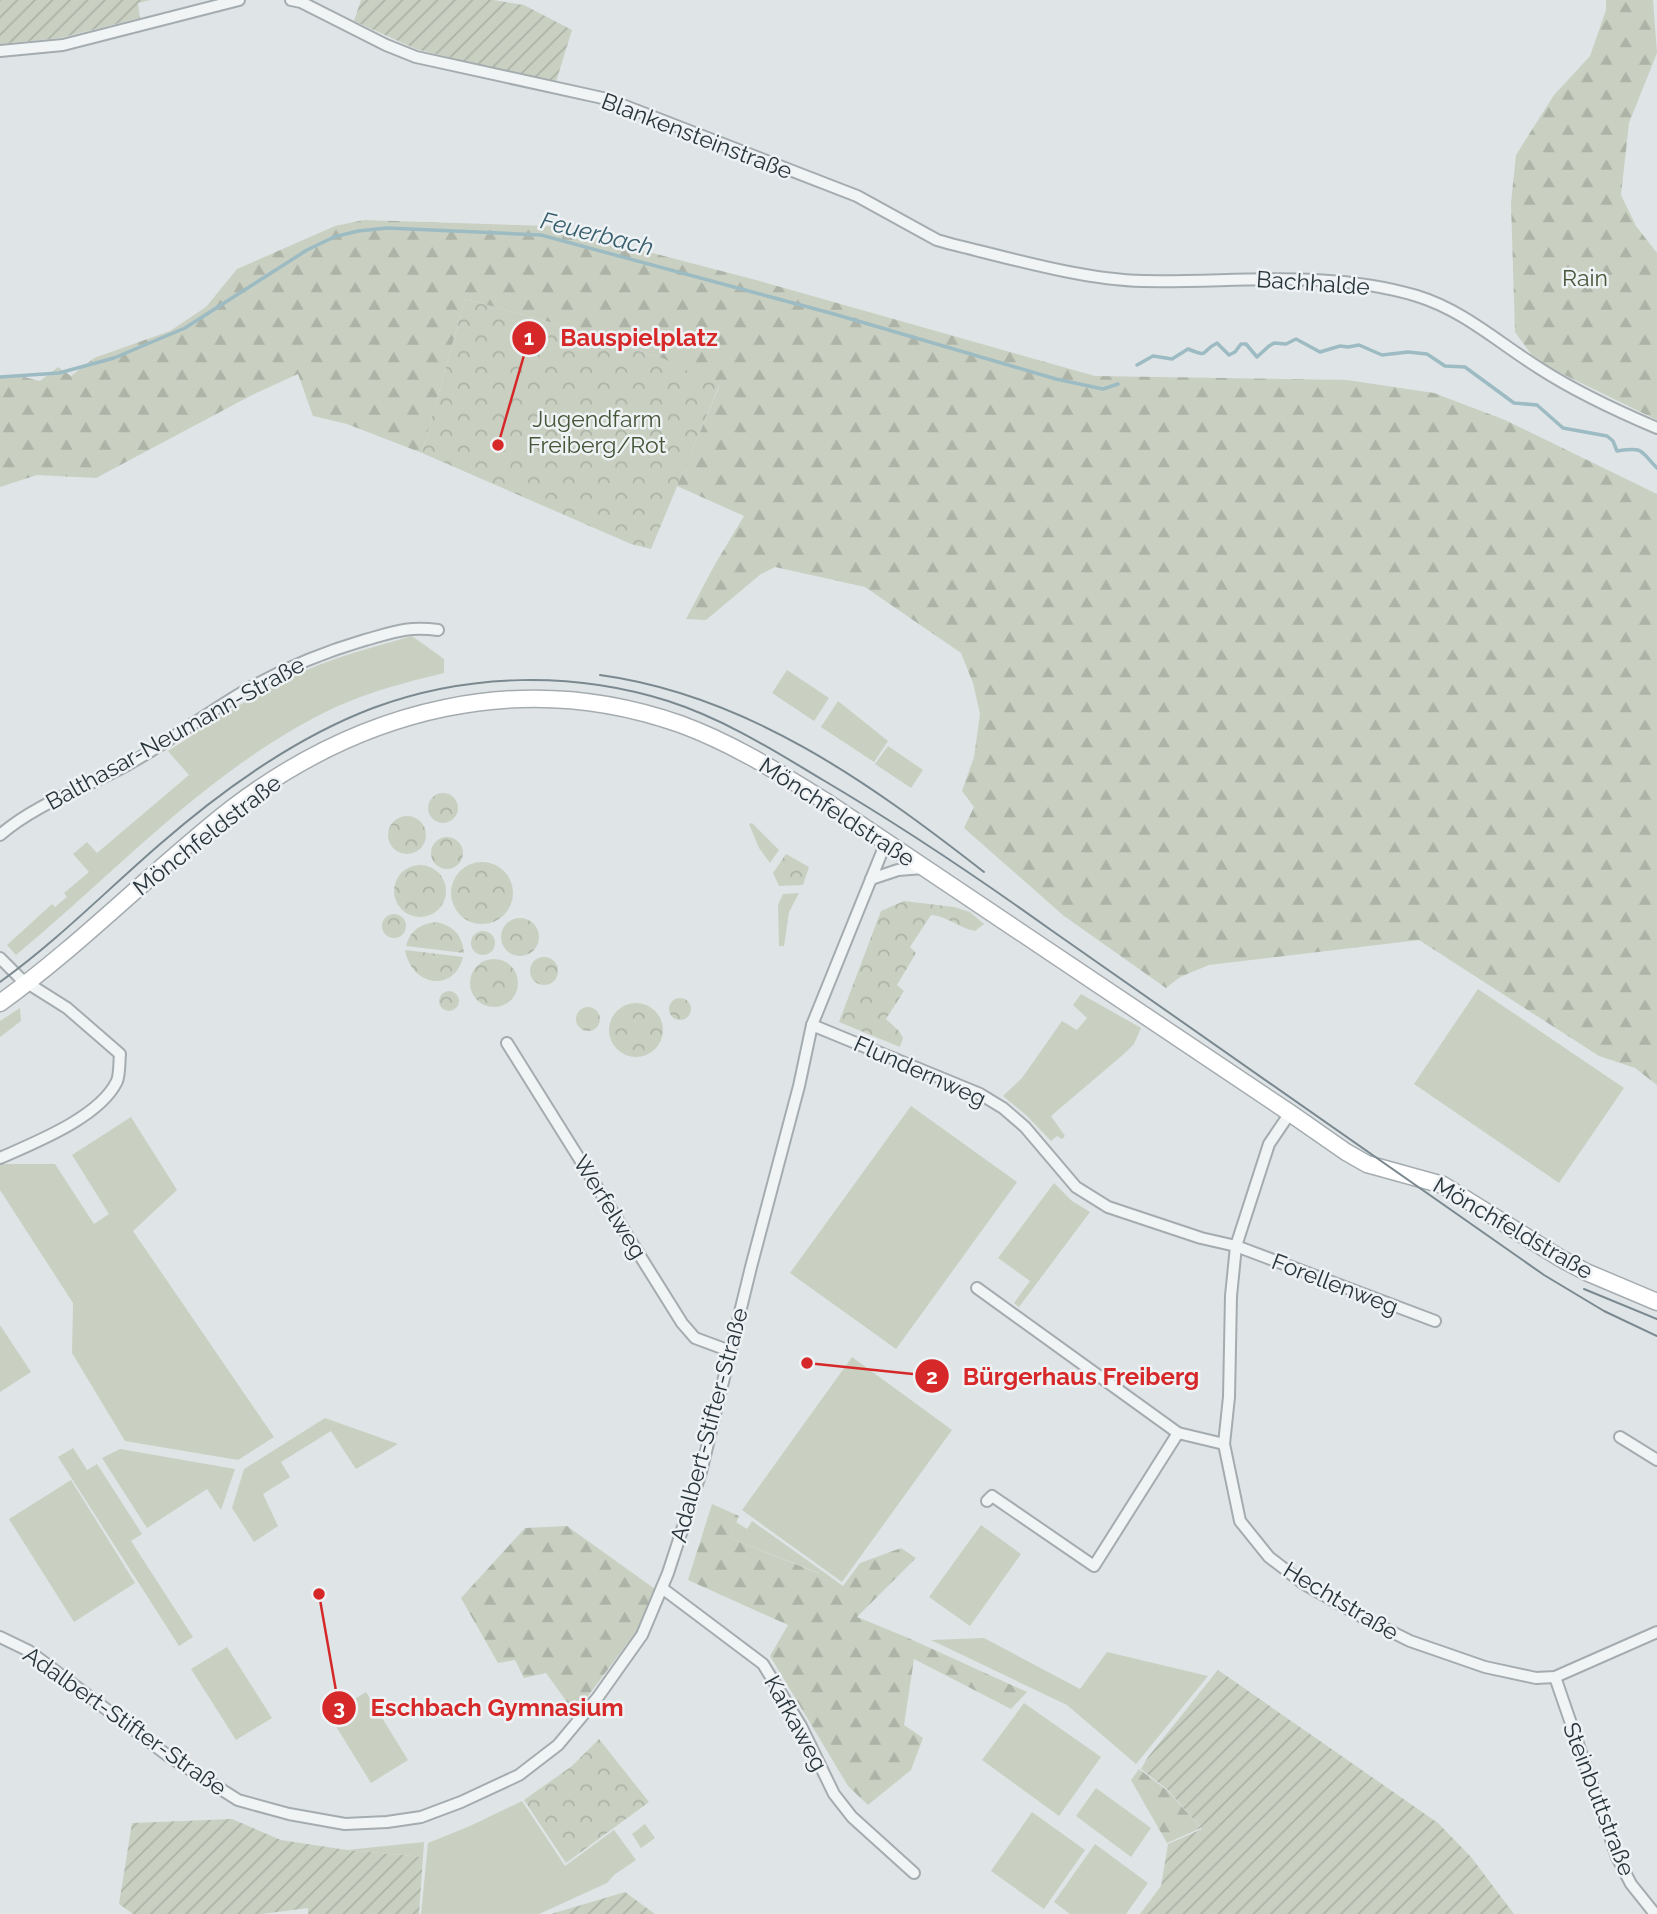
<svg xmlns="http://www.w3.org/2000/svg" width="1657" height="1914" font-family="Raleway,sans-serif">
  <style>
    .grass { fill: #c9d0c1 }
    .forest { fill: url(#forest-firs) }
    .park { fill: url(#park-crowns) }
    .garden { fill: url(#garden-furrows) }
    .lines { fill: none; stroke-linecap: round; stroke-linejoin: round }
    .stream { stroke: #9dbbc3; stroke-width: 3.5 }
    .street-casing { stroke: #a5acb0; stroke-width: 14 }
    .secondary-casing { stroke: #a5acb0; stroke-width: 19 }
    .street { stroke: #f1f4f5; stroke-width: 10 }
    .secondary { stroke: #fff; stroke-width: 16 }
    .tram { stroke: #7a888f; stroke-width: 2 }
    .labels { text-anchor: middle; stroke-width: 5; stroke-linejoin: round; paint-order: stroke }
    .street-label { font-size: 23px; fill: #29353c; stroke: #eef2f4 }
    .park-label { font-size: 23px; fill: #465638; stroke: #eef2f4 }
    .water-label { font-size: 24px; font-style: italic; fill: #375e6c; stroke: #eef2f4 }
    .leader { fill: none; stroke: #d62828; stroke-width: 2.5 }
    .callout-dot { fill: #d62828; stroke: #eef2f4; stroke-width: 2.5 }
    .mark-label { font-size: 21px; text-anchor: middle; font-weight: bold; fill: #fff }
    .callout-label { font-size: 24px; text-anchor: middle; font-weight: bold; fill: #d62828; stroke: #eef2f4; stroke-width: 5; stroke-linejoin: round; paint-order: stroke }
  </style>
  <defs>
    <pattern id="forest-firs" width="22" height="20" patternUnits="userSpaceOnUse" patternTransform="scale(1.75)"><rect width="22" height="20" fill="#c9d0c1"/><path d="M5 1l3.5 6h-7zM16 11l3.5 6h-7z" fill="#adb3a7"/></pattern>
    <pattern id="park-crowns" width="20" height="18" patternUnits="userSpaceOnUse" patternTransform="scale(1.75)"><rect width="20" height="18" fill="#c9d0c1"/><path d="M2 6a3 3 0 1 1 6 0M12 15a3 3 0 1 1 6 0" fill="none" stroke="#adb3a7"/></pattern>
    <pattern id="garden-furrows" width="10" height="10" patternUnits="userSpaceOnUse" patternTransform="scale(1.75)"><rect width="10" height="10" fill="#c9d0c1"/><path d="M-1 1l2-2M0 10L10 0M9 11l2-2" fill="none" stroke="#adb3a7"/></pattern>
  </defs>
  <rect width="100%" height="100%" fill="#dfe4e7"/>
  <!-- grass -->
  <g class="grass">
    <path d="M 412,636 L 444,659 L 444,673 C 407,682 372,691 338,706 C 213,764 120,869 16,955 L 7,945 L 52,904 L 55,907 L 67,897 L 64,893 L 89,872 L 73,854 L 87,842 L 97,853 L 189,775 L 168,751 C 214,722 259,689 309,669 C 342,655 377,646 412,636 Z"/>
    <polygon points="787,670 829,698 814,721 772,693"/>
    <polygon points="838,701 888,741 874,762 821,727"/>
    <polygon points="888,746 923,770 911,788 875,764"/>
    <polygon points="752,823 779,850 770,863 759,848 749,824"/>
    <polygon points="799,893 789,912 784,946 779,946 778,905 783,894"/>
    <polygon points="1478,989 1624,1088 1559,1183 1414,1084"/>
    <polygon points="1081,994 1141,1028 1134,1044 1125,1053 1051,1116 1065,1136 1062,1139 1057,1136 1051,1141 1026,1115 1003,1096 1022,1078 1062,1021 1077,1030 1087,1018 1073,1005"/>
    <polygon points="20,1008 21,1021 0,1037 0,1021"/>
    <polygon points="911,1106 1017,1182 896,1349 790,1273"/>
    <polygon points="131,1117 177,1190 133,1231 274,1437 238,1460 125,1441 72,1353 73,1303 0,1190 0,1164 55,1164 94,1224 109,1214 72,1155"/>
    <polygon points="1054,1183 1072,1201 1090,1212 1019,1307 1014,1303 1030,1281 998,1258"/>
    <polygon points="0,1325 31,1372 0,1392"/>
    <polygon points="852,1357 952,1430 842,1582 742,1510"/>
    <polygon points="325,1418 398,1444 356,1469 331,1431 281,1462 290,1477 263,1494 278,1526 254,1542 232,1508 244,1469"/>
    <polygon points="73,1448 87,1470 97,1464 142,1534 131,1541 193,1637 179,1646 58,1457"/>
    <polygon points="120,1449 235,1469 221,1510 207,1489 147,1528 102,1458"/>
    <polygon points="71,1480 135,1583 74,1622 9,1519"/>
    <polygon points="752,1521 821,1570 819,1573 730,1538 736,1522 747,1529"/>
    <polygon points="981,1525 1021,1554 970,1626 929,1597"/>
    <polygon points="984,1638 1080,1689 1107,1652 1208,1676 1136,1764 1067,1705 931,1640"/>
    <polygon points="227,1647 272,1718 236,1740 191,1669"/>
    <polygon points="366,1692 408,1760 371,1783 329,1715"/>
    <polygon points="1024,1703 1101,1757 1059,1816 982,1760"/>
    <polygon points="1096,1788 1151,1828 1131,1857 1076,1816"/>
    <polygon points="522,1801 565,1866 614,1830 636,1860 614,1875 607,1883 539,1914 421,1914 428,1843 470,1826"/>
    <polygon points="1032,1812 1085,1850 1044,1909 991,1871"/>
    <polygon points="645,1824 655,1838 641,1848 632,1834"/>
    <polygon points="424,1842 423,1857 347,1850"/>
    <polygon points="1095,1844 1148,1883 1126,1914 1070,1914 1054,1902"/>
  </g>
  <!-- forest -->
  <g class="forest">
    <polygon points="1606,0 1653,0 1657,53 1629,123 1621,195 1636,226 1657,253 1657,420 1536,361 1515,332 1511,203 1516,155 1554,95 1590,56 1606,10"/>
    <polygon points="364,220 549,226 756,280 1095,376 1347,380 1434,393 1505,420 1657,494 1657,1085 1635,1068 1599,1056 1419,940 1209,965 1180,977 1166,988 1064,916 964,828 974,807 962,791 974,757 980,714 973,683 961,653 865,587 775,567 761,574 706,620 686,619 714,566 744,516 677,486 719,387 664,359 546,321 465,299 422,453 347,424 313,416 298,374 252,395 96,478 37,475 0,487 0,376 20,376 40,381 58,367 71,376 94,358 170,331 206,307 237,269 335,226"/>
    <polygon points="712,1504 739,1516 730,1538 818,1573 821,1570 843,1586 860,1563 901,1548 916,1558 857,1617 906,1637 1027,1692 1011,1709 914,1659 904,1725 923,1738 911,1770 868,1805 848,1786 770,1656 788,1625 688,1580"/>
    <polygon points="567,1526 655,1589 636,1632 575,1713 546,1673 524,1678 515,1660 498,1663 461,1598 525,1528"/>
    <polygon points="1139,1769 1168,1791 1201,1828 1167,1843 1131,1780"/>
  </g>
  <!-- park -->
  <g class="park">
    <polygon points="465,299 546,321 664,359 719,386 651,549 631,544 422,453"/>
    <circle cx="443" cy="808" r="15"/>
    <circle cx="407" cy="835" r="19"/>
    <circle cx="447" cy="853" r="16"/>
    <polygon points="786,854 809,867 803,885 779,886 773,873"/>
    <circle cx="482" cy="893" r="31"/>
    <circle cx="420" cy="891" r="26"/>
    <path d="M 904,901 L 954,907 L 970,912 L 984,924 L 975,931 C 959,928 947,916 931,915 L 910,947 L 916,953 L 897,985 L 904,991 L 886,1019 L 899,1031 L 903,1038 L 900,1047 L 839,1022 L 881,911 Z"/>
    <circle cx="394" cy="926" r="12"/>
    <circle cx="520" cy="937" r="19"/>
    <path d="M 436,922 C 454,926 462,935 464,953 L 406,946 C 410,930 421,924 436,922 Z"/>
    <circle cx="483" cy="943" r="12"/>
    <path d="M 405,950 L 463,957 C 455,992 412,988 405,950 Z"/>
    <circle cx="544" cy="971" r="14"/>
    <circle cx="494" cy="983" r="24"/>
    <circle cx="449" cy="1001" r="10"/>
    <circle cx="680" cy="1009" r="11"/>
    <circle cx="636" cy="1030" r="27"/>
    <circle cx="588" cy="1019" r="12"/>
    <polygon points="599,1739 649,1802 566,1863 524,1800 572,1766"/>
  </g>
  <!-- garden -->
  <g class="garden">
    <polygon points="0,0 150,0 138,3 140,18 60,38 0,44"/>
    <polygon points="361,0 493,0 524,5 572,30 555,85 416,49 354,21"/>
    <polygon points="1218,1670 1438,1823 1471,1857 1514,1914 1140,1914 1161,1886 1168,1844 1202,1829 1168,1790 1141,1769 1148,1757"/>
    <polygon points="232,1819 281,1840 347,1850 423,1857 419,1914 308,1914 308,1908 262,1914 133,1914 119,1904 132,1823"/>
    <polygon points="625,1892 655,1914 551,1914"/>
  </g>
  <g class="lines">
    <!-- stream -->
    <g class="stream">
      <path d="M 1137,365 L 1153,356 L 1172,359 L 1188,349 C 1211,358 1199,352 1217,343 L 1229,355 L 1235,352 L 1241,344 L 1246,344 L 1257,357 L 1269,346 L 1274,343 L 1286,344 L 1296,339 L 1320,352 L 1340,346 L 1348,347 L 1359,345 L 1382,355 L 1408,352 L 1427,354 L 1445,366 L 1465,367 L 1514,403 L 1537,405 L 1563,428 L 1607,436 L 1613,441 L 1617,451 C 1645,447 1639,450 1657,468"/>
      <polyline points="0,377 59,373 114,358 185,328 307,250 334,237 358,231 387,228 541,235 834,314 1056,379 1103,389 1118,384"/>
    </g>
    <defs>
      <g id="street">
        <path d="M 291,0 L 301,2 L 386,45 L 416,57 L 607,99 L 857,196 L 937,240 L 951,244 C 1009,258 1084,280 1143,281 C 1234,283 1327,269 1417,296 C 1463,310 1499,343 1539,368 C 1576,392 1617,411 1657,428"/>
        <polyline points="0,51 63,45 239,0"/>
        <path d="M 0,835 C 37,803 83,789 125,766 C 168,743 206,713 248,689 C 285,668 324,652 365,640 C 394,632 407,626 438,630"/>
        <polyline points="871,879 898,870 924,868"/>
        <path d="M 0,958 L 21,979 L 67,1008 L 120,1054 C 119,1062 120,1073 117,1081 C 100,1117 36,1142 0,1158"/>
        <polyline points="812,1025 980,1094 1003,1108 1025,1127 1076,1187 1108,1207 1201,1238 1236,1246 1435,1321"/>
        <polyline points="507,1043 682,1323 695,1338 730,1351"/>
        <polyline points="1290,1113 1269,1144 1236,1246 1231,1296 1229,1397 1224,1444 1240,1521 1269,1557 1304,1584 1364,1618 1410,1641 1485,1667 1536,1678 1555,1677 1657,1632"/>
        <polyline points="977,1288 1178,1433 1224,1444"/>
        <polyline points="1620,1437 1657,1460"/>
        <polyline points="987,1501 992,1496 1094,1566 1178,1433"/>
        <polyline points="662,1588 763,1664 801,1726 834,1794 852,1817 914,1873"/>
        <polyline points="0,1637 29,1651 167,1755 238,1800 289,1814 345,1824 387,1822 421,1817 461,1802 519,1775 558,1745 598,1697 642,1635 668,1573 701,1472 751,1267 799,1086 812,1025 886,842"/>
        <polyline points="1555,1677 1617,1857 1631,1884 1655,1914"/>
      </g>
      <path id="secondary" d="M 0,1003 C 82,944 152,871 231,809 C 362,709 521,668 680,724 C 732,743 778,772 825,801 L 1290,1113 L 1346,1152 L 1367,1164 L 1443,1185 L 1560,1258 L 1586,1272 L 1657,1302"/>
    </defs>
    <!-- street casing -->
    <use href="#street" class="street-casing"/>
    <!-- secondary casing -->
    <use href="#secondary" class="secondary-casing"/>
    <!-- street -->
    <use href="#street" class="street"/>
    <!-- secondary -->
    <use href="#secondary" class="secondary"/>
    <!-- tram -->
    <g class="tram">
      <path d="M 600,675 C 747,695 870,783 984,872"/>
      <path d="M 0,982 C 57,941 106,891 159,845 C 222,790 294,738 373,708 C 467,673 573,671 668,701 C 724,719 773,750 823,780 C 901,826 977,877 1051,930 C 1215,1046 1380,1160 1544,1275 L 1604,1311 L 1657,1336"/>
      <polyline points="1584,1289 1657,1319"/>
    </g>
  </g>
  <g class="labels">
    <!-- street labels -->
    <g class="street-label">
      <text transform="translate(697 136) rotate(21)" y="8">Blankensteinstraße</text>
      <text transform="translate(1313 283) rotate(4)" y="8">Bachhalde</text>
      <text transform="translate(175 733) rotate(-29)" y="8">Balthasar-Neumann-Straße</text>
      <text transform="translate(837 812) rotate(33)" y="8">Mönchfeldstraße</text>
      <text transform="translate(207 835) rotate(-38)" y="8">Mönchfeldstraße</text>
      <text transform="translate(920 1071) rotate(24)" y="8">Flundernweg</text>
      <text transform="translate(610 1207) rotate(58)" y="8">Werfelweg</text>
      <text transform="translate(1513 1228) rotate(30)" y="8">Mönchfeldstraße</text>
      <text transform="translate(1335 1284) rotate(21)" y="8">Forellenweg</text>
      <text transform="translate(709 1425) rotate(-75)" y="8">Adalbert-Stifter-Straße</text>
      <text transform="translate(1341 1601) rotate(31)" y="8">Hechtstraße</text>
      <text transform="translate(125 1721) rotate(35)" y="8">Adalbert-Stifter-Straße</text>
      <text transform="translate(796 1723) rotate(61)" y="8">Kafkaweg</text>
      <text transform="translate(1599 1799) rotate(69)" y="8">Steinbuttstraße</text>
    </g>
    <!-- park labels -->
    <g class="park-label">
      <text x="1585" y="286">Rain</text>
      <text x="597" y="427">Jugendfarm<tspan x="597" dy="26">Freiberg/Rot</tspan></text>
    </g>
    <!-- water labels -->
    <g class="water-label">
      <text transform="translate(597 234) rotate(14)" y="8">Feuerbach</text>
    </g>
  </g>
  <!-- callouts -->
  <path class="leader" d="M498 445L529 338M807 1363L932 1376M319 1594L339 1708"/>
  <g class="callout-dot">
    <circle cx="498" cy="445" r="7"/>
    <circle cx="807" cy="1363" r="7"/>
    <circle cx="319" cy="1594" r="7"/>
    <circle cx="529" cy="338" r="18"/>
    <circle cx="932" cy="1376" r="18"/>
    <circle cx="339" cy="1708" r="18"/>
  </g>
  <g class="mark-label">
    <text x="529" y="345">1</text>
    <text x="932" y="1384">2</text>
    <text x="339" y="1715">3</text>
  </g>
  <g class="callout-label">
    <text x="639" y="346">Bauspielplatz</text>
    <text x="1081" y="1385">Bürgerhaus Freiberg</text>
    <text x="497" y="1716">Eschbach Gymnasium</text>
  </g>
</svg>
